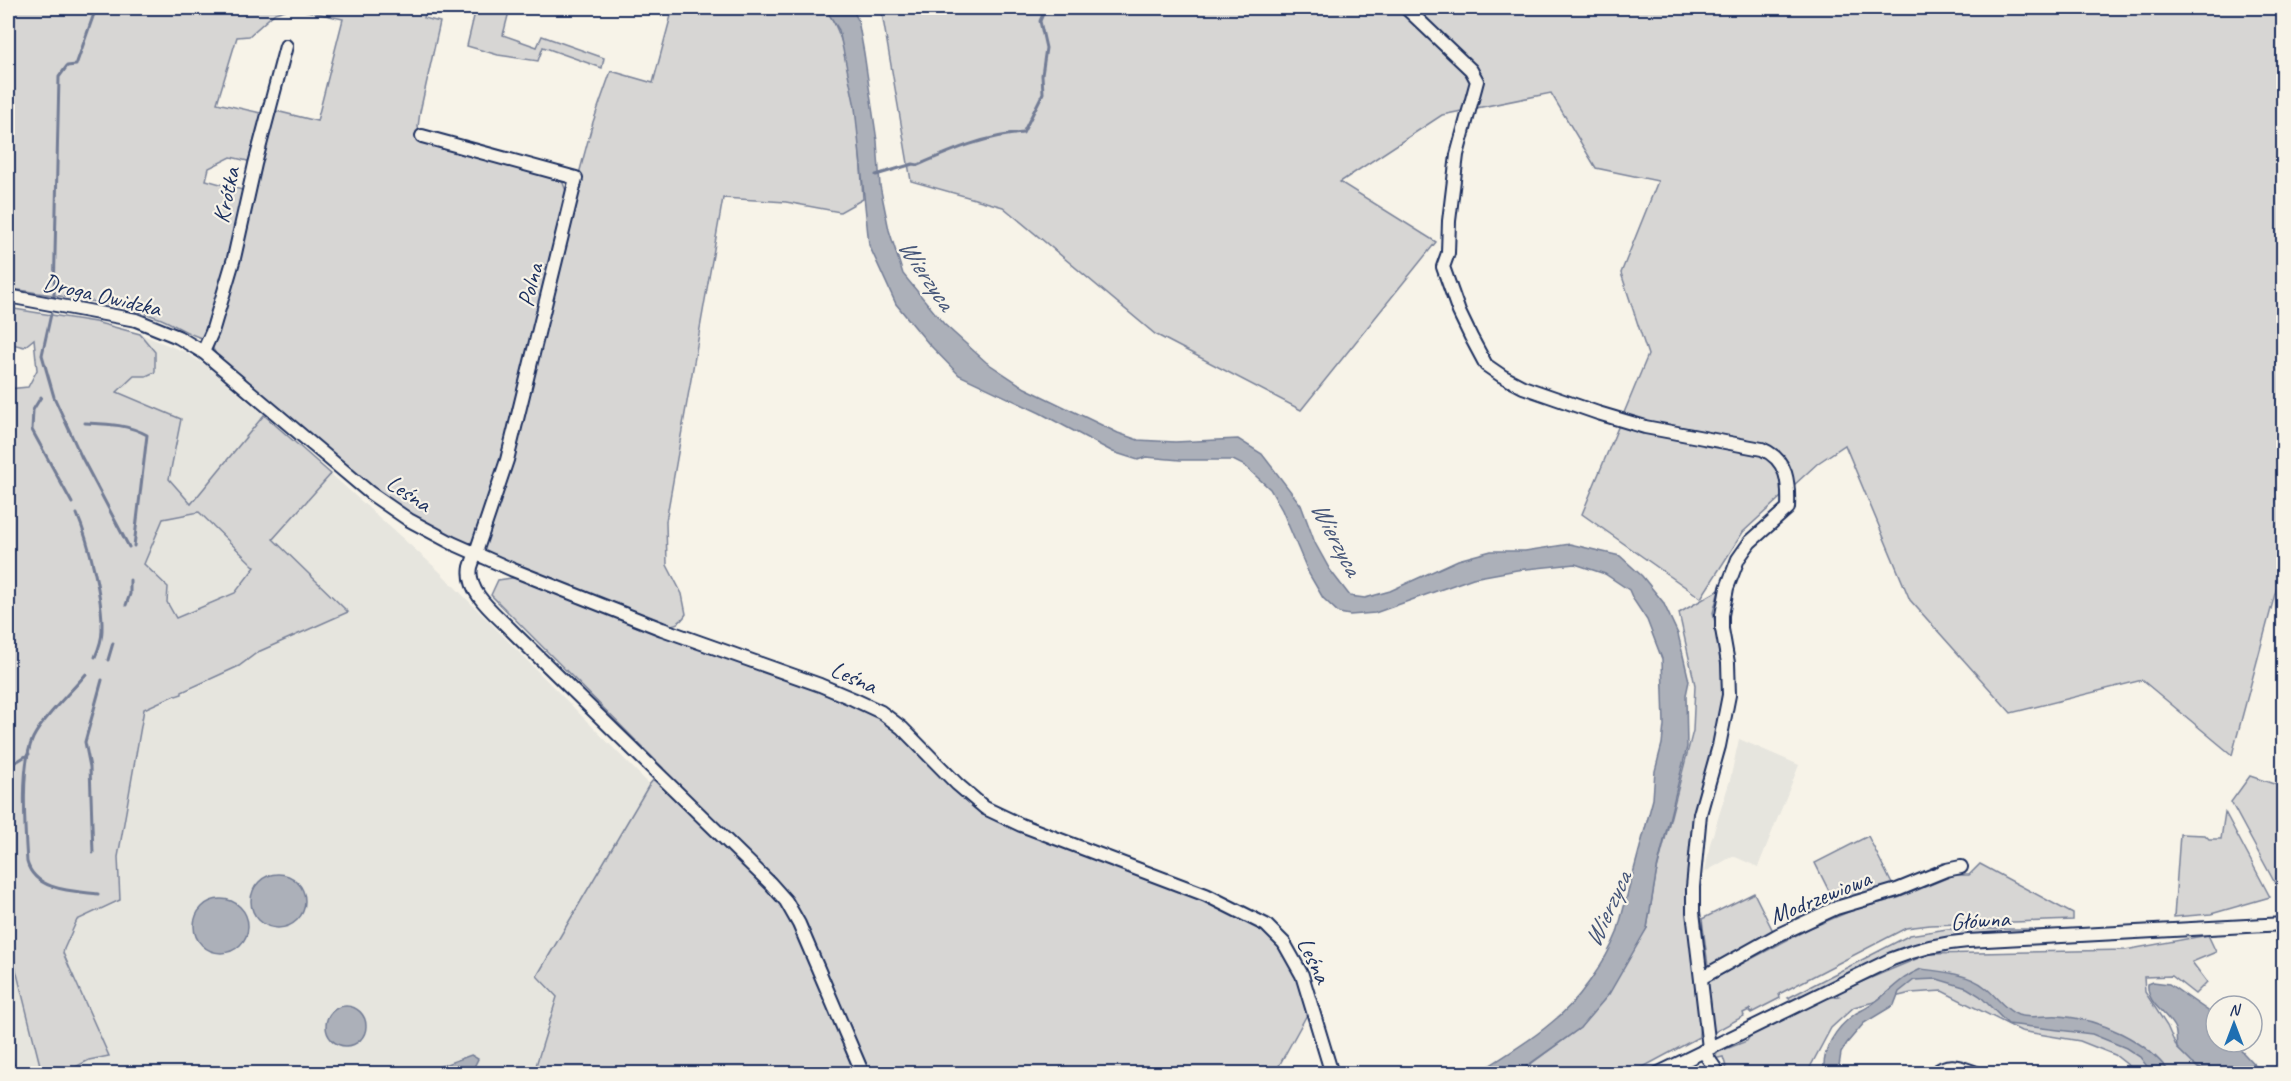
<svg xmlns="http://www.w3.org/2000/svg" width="2291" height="1081" font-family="Caveat,sans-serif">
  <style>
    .built { fill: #e6e5de }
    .green { fill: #d7d6d4; stroke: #798299; stroke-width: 1.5; fill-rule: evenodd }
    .water { fill: #acb0b9; stroke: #727c95; stroke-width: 1.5 }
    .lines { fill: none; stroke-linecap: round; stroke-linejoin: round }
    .stream { stroke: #727c95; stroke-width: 3 }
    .minor-casing { stroke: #1b2f5e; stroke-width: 16 }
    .minor { stroke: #f7f3e8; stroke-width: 12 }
    .rail-casing { stroke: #1b2f5e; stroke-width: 5 }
    .rail { stroke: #f7f3e8; stroke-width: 3; stroke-dasharray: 9; stroke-linecap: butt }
    .labels { text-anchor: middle; stroke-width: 4.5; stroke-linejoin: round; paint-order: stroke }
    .street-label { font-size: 24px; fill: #1b2f5e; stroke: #f7f3e8 }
    .water-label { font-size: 26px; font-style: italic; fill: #465679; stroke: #f7f3e8 }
  </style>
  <rect width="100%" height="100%" fill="#f7f3e8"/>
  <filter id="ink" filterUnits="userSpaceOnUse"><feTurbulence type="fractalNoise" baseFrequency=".0167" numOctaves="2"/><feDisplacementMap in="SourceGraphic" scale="12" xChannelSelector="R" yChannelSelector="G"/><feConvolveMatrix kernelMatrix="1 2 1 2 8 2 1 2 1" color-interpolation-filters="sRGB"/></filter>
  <g filter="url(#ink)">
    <!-- built -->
    <g class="built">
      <polygon points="140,334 185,352 205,365 264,415 191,504 168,480 116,392 134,376 146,376 155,352"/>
      <polygon points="331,474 439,571 650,785 536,976 556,998 534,1069 536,1073 64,1073 89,1060 109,1056 63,953 64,949 77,920 117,903 120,900 118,857 144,709 182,694 239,666 258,652 347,612 273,539"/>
      <polygon points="199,512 255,567 235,593 175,618 144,564 163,519"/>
      <polygon points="1739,739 1799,765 1758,867 1733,856 1705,872 1710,844 1730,780"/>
      <polygon points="8,938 30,1026 42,1073 8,1073"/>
    </g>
    <!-- green -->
    <g class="green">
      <path d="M 8,8 L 292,8 L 275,13 L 249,36 L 237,37 L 217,103 L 265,114 L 252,162 L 231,157 L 209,168 L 206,180 L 246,191 L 231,260 L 206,339 C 189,336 175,324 159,318 C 111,301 57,297 8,288 Z"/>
      <polygon points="294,8 426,8 424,18 440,22 420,112 418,127 421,138 552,174 563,183 568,196 524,380 476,540 468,544 448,537 379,495 216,354 211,345 260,157 276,111 317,121 343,19"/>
      <polygon points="476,8 510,8 503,35 537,47 542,36 604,58 602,68 543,47 538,61 498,55 467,46"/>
      <path d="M 673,8 L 825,8 C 855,45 860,150 863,199 L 840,212 L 786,202 L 723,198 L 666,521 L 667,565 L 682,594 L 686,614 C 680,624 675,625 663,626 L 483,553 L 579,174 L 593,122 L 611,71 L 653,83 Z"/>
      <polygon points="877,8 2283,8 2283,564 2232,755 2142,680 2011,713 1910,600 1845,445 1818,463 1743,532 1701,598 1582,514 1648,355 1621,273 1658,181 1596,168 1551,93 1442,115 1340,182 1436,242 1301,410 1155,334 1003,207 911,181 882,13"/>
      <path d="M 8,308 L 95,322 L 140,334 L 155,352 L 155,372 L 146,376 L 134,376 L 117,392 L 181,419 L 169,479 L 191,504 L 264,415 L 331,474 L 273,539 L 348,612 L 258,652 L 239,666 L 182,692 L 182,694 L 176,696 L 175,695 L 144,709 L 118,857 L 120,900 L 77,920 L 64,949 L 63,953 L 109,1056 L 89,1060 L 64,1073 L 42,1073 L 8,938 L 8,389 L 28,387 L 37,370 L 34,339 L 24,347 L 8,343 ZM 199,512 L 255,567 L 235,593 L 176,618 L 167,602 L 168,587 L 144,564 L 163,519 Z"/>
      <path d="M 519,577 L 809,686 L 868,711 L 899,731 L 965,799 L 993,818 L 1231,911 C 1243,918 1257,924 1268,932 C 1292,951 1299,983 1309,1011 L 1275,1073 L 537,1073 L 535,1069 L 557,997 L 537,976 L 649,785 L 663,768 L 491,595 L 498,580 Z"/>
      <polygon points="1719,590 1713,613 1722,655 1726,686 1690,862 1701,972 1699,1037 1632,1073 1517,1074 1580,1028 1647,928 1656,874 1693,731 1695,685 1679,613"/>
      <polygon points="2250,776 2283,787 2283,898 2231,802"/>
      <polygon points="2225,812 2270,897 2211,914 2174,917 2180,834 2205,835 2209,839 2221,839"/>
      <polygon points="1868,836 1893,886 1835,903 1815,863"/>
      <polygon points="1980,864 2073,914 2073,920 1930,925 1906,928 1779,994 1780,998 1751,1013 1749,1011 1751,1009 1743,1013 1744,1016 1711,1034 1707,982 1810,928 1853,910 1898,898 1954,875 1969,875"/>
      <polygon points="1754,893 1773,931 1710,967 1708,966 1702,919"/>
      <polygon points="1947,929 2032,929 2029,933 1948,937 1919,943 1804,997 1800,995 1793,1002 1788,998 1910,935"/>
      <polygon points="2208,935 2216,952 2192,962 2207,982 2195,994 2172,976 2144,977 2145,992 2167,1026 2177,1048 2203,1073 2138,1073 2115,1055 2080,1041 2021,1031 1942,991 1911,993 1854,1007 1831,1028 1807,1073 1728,1073 1723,1057 1714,1059 1718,1052 1747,1041 1752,1032 1816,1000 1839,996 1835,993 1928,954 2125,950"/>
    </g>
    <!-- water -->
    <g class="water">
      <path d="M 825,8 L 852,8 L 858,20 L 864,53 L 877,141 L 880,186 L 889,230 L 903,274 L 944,324 L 986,362 L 1025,388 L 1118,433 L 1138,440 L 1175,442 L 1238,439 L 1262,454 L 1301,505 L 1315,543 L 1330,570 L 1350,596 L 1365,598 L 1390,591 L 1458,560 L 1491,551 L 1525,551 L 1570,544 L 1620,556 L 1642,576 L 1663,602 L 1678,634 L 1689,681 L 1686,695 L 1687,747 L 1657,869 L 1647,928 L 1609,994 L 1580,1028 L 1517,1073 L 1478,1073 C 1502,1057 1529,1042 1551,1023 C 1577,1003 1605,963 1617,933 L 1653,799 L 1655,771 L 1662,744 L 1664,725 L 1662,659 L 1647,620 L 1633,599 L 1629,590 L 1605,574 L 1575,564 L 1517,570 L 1473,578 L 1375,613 L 1350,615 L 1339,613 L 1323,598 L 1309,574 L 1282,510 L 1270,489 L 1245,466 L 1233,460 L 1180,460 L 1146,457 L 1138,460 L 1113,452 L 1040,413 L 959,375 L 928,343 L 896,304 L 869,245 L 855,107 L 839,30 Z"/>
      <circle cx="278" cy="901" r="27"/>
      <circle cx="221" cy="926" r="27"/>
      <path d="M 1921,969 C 1940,971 1971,974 1986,988 C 1996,996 2005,1010 2018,1015 C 2030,1019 2046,1015 2059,1016 C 2100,1019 2146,1040 2170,1073 L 2152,1073 L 2140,1057 L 2126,1048 L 2092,1034 L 2008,1024 L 1980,996 L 1967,988 L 1937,979 L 1914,980 L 1899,992 L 1894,1005 L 1864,1023 L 1847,1043 L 1841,1053 L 1839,1066 L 1834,1073 L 1824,1073 C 1822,1050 1835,1028 1855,1014 C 1862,1010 1869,1007 1875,1002 C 1893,989 1900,978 1921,969 Z"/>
      <path d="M 2153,982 L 2169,984 L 2214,1015 L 2216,1019 L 2216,1042 L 2233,1042 L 2262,1073 L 2207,1073 L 2192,1063 L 2177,1048 C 2176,1043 2177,1034 2175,1029 C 2168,1013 2146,1004 2148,984 Z"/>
      <circle cx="346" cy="1026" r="20"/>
      <polygon points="471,1055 478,1059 471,1073 422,1073"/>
    </g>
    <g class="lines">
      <!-- stream -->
      <g class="stream">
        <path d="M 876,175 L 913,164 L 918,165 C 953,150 985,136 1023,133 L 1043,93 L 1042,75 L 1046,48 L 1040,21 L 1043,14 L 1059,8"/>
        <polyline points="54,298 59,77 67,66 76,65 96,8"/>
        <polyline points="51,314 42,355 54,397 81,456 129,547"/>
        <polyline points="41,397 33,410 32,430 72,503"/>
        <path d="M 85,423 C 107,424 127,424 147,435 L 134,546"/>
        <path d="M 77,514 C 89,542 103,599 102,630 C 102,639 99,648 95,657"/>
        <polyline points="126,605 130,594 130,580"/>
        <polyline points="108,660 113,643"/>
        <path d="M 86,674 C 71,692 43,718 33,738 C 20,765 25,831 27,862 C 35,891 73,891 98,894"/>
        <polyline points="8,767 29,754"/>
        <polyline points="93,853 90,767 85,742 102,680"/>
      </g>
      <defs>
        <g id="minor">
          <path d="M 1406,8 L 1471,70 L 1477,81 L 1457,155 L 1449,221 L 1448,253 L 1443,267 L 1459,312 L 1471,337 L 1486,365 L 1502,376 L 1523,387 L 1598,413 L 1645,427 L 1762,449 C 1788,460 1789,483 1788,508 L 1750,542 L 1738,559 L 1727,588 L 1722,615 L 1722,629 L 1728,663 L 1729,695 L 1719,746 L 1700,814 L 1693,887 L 1693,912 L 1709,1048"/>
          <path d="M 422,136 L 576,178 L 507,460 L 471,567 C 466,593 496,614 512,631 L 770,883 L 786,901 L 799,924 L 863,1074"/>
          <polyline points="8,296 136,320 178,337 203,352 370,493 409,520 452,543 513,570 662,629 820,685 853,699 881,712 902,728 957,784 985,808 1021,825 1206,895 1266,925 1284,943 1302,975 1332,1074"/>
          <polyline points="203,352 212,332 234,258 255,164 286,46"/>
          <polyline points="1701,978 1778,935 1836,908 1897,890 1946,870 1961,867"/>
          <polyline points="1703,1051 1719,1074"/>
          <path d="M 1657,1074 L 1892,959 C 1917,949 1941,943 1968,941 L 2284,924"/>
          <path d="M 1934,1074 C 1949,1060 1962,1068 1979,1074"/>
        </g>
      </defs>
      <!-- minor casing -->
      <use href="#minor" class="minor-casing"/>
      <!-- minor -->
      <use href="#minor" class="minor"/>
      <defs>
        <polyline id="rail" points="8,1044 14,1074"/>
      </defs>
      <!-- rail casing -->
      <use href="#rail" class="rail-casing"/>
      <!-- rail -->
      <use href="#rail" class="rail"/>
    </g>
  </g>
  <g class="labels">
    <!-- street labels -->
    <g class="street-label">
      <text transform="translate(226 195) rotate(-78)" y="8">Krótka</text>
      <text transform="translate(530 285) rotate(-76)" y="8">Polna</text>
      <text transform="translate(102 295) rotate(13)" y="8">Droga Owidzka</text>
      <text transform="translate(409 493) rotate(33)" y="8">Leśna</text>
      <text transform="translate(854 677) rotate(24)" y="8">Leśna</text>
      <text transform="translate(1820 897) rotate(-22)" y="8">Modrzewiowa</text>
      <text transform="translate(1980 920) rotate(-4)" y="8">Główna</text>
      <text transform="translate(1314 960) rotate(64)" y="8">Leśna</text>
    </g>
    <!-- water labels -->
    <g class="water-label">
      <text transform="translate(927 274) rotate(56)" y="9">Wierzyca</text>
      <text transform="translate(1337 538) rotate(62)" y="9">Wierzyca</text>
      <text transform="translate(1607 909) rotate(-65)" y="9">Wierzyca</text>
    </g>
  </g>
  <!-- margin -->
  <rect width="2291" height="1081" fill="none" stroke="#f7f3e8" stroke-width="30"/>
  <rect x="15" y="15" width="2261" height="1051" fill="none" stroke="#1b2f5e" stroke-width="2" filter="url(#ink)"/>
  <!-- north arrow -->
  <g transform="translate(2234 1024)"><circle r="28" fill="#f7f3e8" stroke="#9fa5b1" stroke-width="1.5"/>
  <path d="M0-4.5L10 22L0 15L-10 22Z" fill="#1f6fb2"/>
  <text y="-9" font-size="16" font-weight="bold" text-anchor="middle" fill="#1b2f5e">N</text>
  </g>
</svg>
